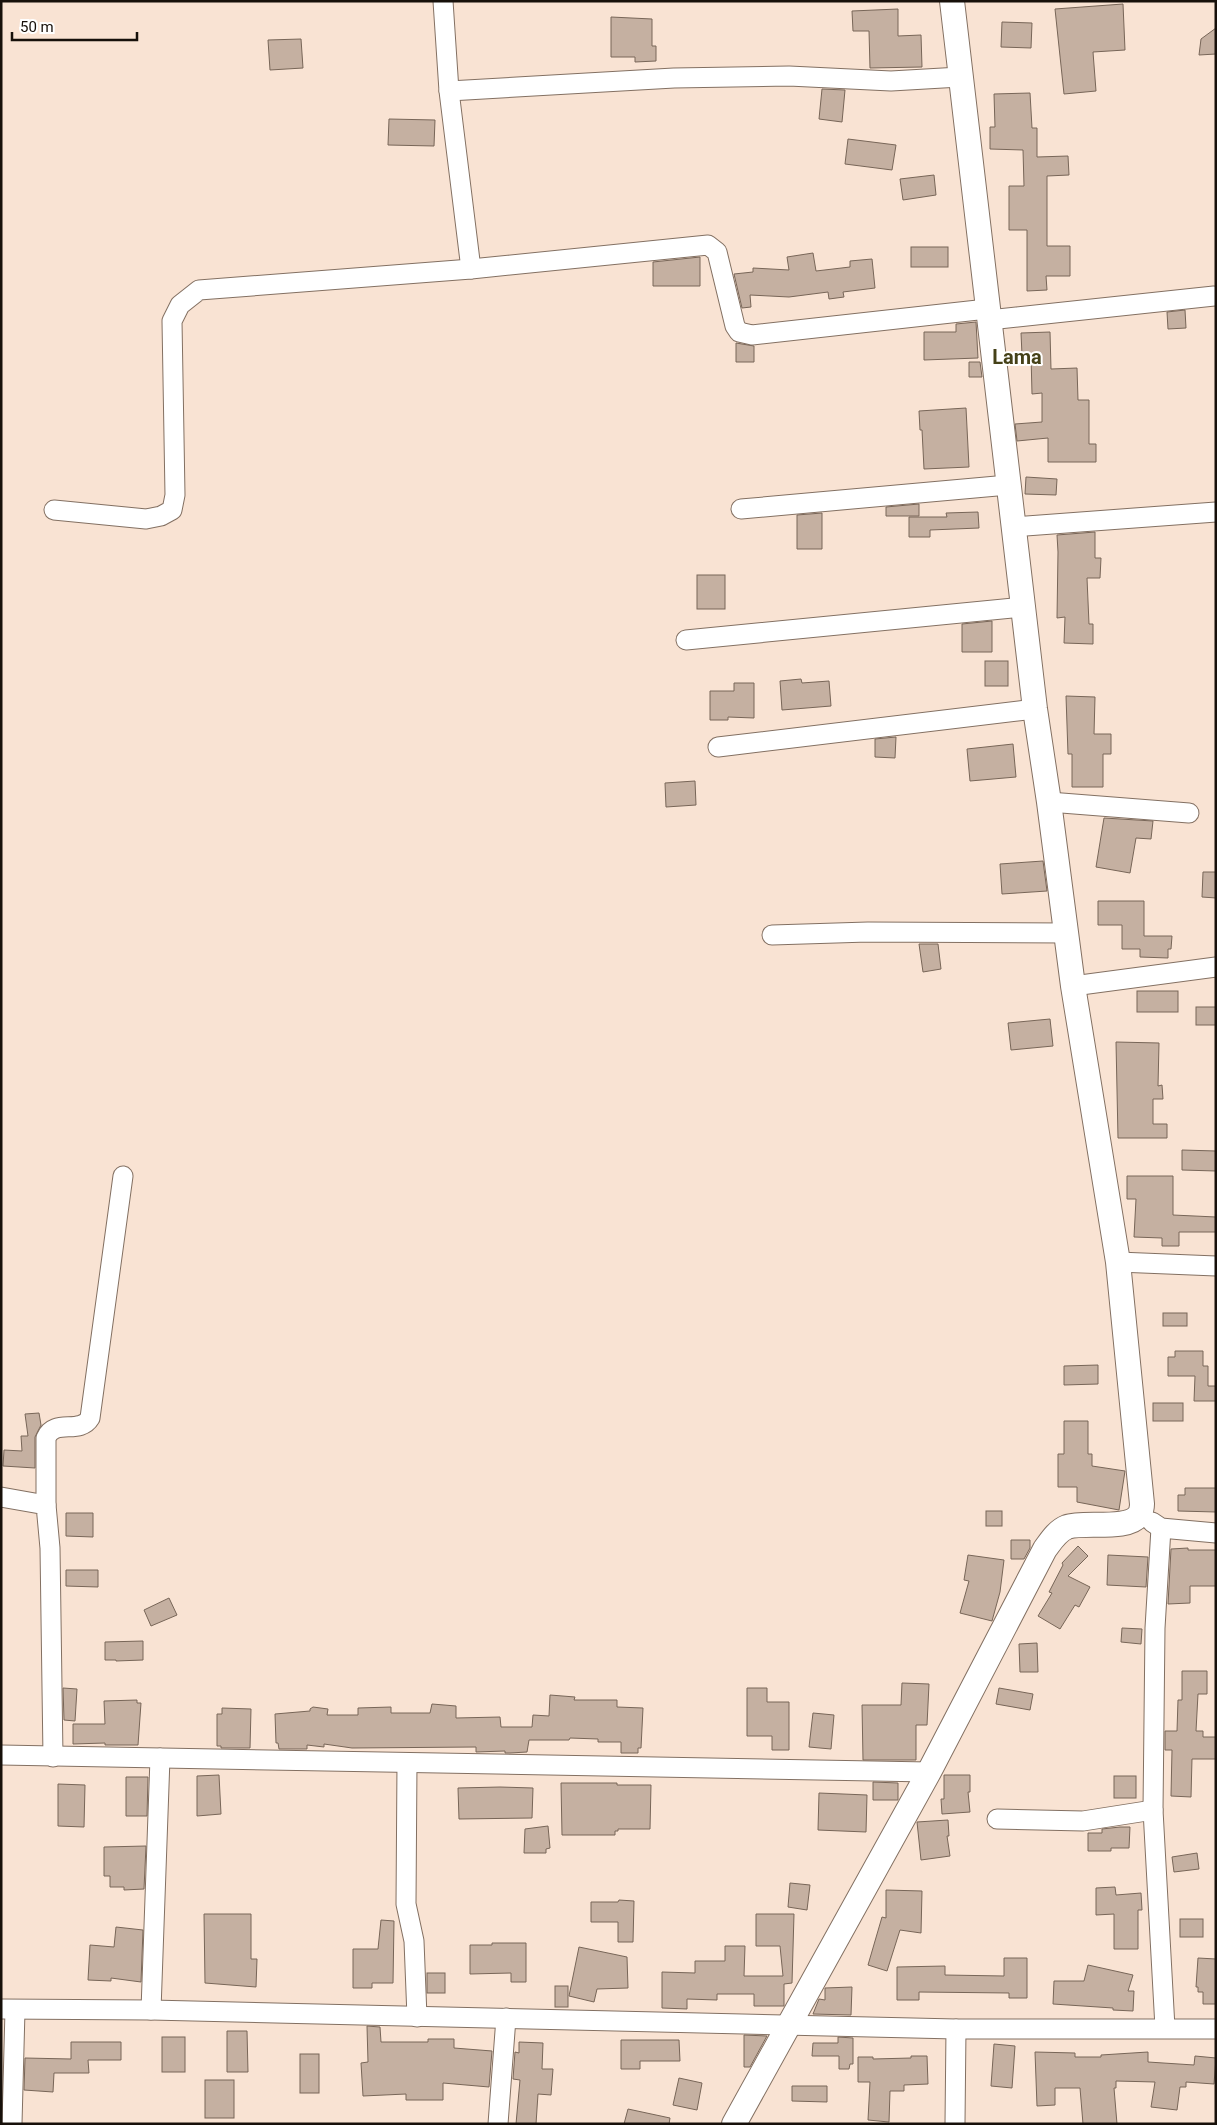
<svg xmlns="http://www.w3.org/2000/svg" width="1217" height="2125" font-family="Roboto,sans-serif">
  <style>
    .building { fill: #c5b0a1; stroke: #786658 }
    .lines { fill: none; stroke-linecap: round; stroke-linejoin: round }
    .minor-casing { stroke: #837062; stroke-width: 21 }
    .tertiary-casing { stroke: #837062; stroke-width: 26 }
    .minor { stroke: #fff; stroke-width: 19 }
    .tertiary { stroke: #fff; stroke-width: 24 }
    .labels { text-anchor: middle; stroke-width: 4; stroke-linejoin: round; paint-order: stroke }
    .quarter-label { font-size: 20px; font-weight: bold; fill: #454118; stroke: #fff }
  </style>
  <rect width="100%" height="100%" fill="#f9e3d3"/>
  <!-- building -->
  <g class="building">
    <polygon points="1123,4 1125,50 1093,52 1096,91 1064,94 1055,9"/>
    <polygon points="898,9 898,36 921,35 922,67 870,68 869,31 853,31 852,11"/>
    <polygon points="611,17 652,19 652,46 656,46 656,61 635,62 635,57 611,57"/>
    <polygon points="1002,22 1032,23 1031,48 1001,47"/>
    <polygon points="1216,28 1216,54 1199,55 1201,39"/>
    <polygon points="301,39 303,68 270,70 268,40"/>
    <polygon points="822,89 845,90 842,122 819,119"/>
    <polygon points="1030,93 1032,128 1037,128 1037,157 1068,156 1069,175 1047,176 1047,246 1070,246 1070,276 1046,276 1047,290 1027,291 1027,230 1009,230 1009,186 1024,186 1023,150 990,149 990,127 995,127 994,94"/>
    <polygon points="389,119 435,120 434,146 388,145"/>
    <polygon points="848,139 896,145 892,170 845,164"/>
    <polygon points="934,175 936,195 903,200 900,179"/>
    <rect x="911" y="247" width="37" height="20"/>
    <polygon points="813,253 816,271 850,267 850,261 872,259 875,288 843,292 844,297 829,299 828,292 789,297 750,295 751,307 742,308 734,274 753,272 753,268 789,270 787,257"/>
    <polygon points="700,257 700,286 653,286 653,262"/>
    <polygon points="1185,310 1186,328 1168,329 1167,312"/>
    <polygon points="976,322 978,358 924,360 924,332 956,332 956,324"/>
    <polygon points="1050,332 1051,369 1077,368 1078,400 1089,400 1089,444 1096,444 1096,462 1048,462 1048,438 1017,441 1015,424 1042,422 1042,393 1032,394 1031,355 1022,355 1021,333"/>
    <polygon points="736,343 754,346 754,362 736,362"/>
    <polygon points="969,362 980,362 982,377 969,377"/>
    <polygon points="966,408 969,467 924,469 922,430 920,430 919,411"/>
    <polygon points="1026,477 1057,479 1056,495 1025,494"/>
    <polygon points="919,504 919,516 886,516 886,507"/>
    <polygon points="978,512 979,528 930,530 930,537 909,537 909,517 947,517 946,513"/>
    <polygon points="822,513 822,549 797,549 797,515"/>
    <polygon points="1095,532 1095,558 1101,558 1100,578 1087,578 1089,624 1093,624 1093,644 1064,643 1065,617 1057,618 1058,552 1057,535"/>
    <rect x="697" y="575" width="28" height="34"/>
    <polygon points="992,621 992,652 962,652 962,624"/>
    <rect x="985" y="661" width="23" height="25"/>
    <polygon points="801,679 802,683 829,681 831,706 782,710 780,681"/>
    <polygon points="734,683 754,683 754,718 728,717 728,720 710,720 710,691 734,691"/>
    <polygon points="1066,696 1095,697 1094,734 1111,734 1111,754 1103,754 1103,787 1072,787 1072,754 1068,754"/>
    <polygon points="896,737 895,758 875,757 875,739"/>
    <polygon points="1013,744 1016,777 970,781 967,749"/>
    <polygon points="695,781 696,805 666,807 665,783"/>
    <polygon points="1104,818 1153,821 1151,839 1136,838 1130,873 1096,867"/>
    <polygon points="1043,861 1047,891 1002,894 1000,864"/>
    <polygon points="1203,872 1216,872 1216,898 1202,897"/>
    <polygon points="1098,901 1144,901 1144,936 1172,936 1171,949 1168,949 1168,958 1140,957 1140,949 1122,949 1122,925 1098,925"/>
    <polygon points="919,944 938,944 941,969 923,972"/>
    <rect x="1137" y="991" width="41" height="21"/>
    <rect x="1196" y="1007" width="20" height="18"/>
    <polygon points="1050,1019 1053,1046 1011,1050 1008,1023"/>
    <polygon points="1116,1042 1159,1043 1158,1086 1162,1085 1163,1099 1153,1099 1153,1124 1167,1124 1167,1138 1118,1138"/>
    <polygon points="1182,1150 1216,1151 1216,1171 1182,1170"/>
    <polygon points="1127,1176 1173,1176 1173,1215 1216,1217 1216,1232 1179,1232 1179,1246 1162,1246 1162,1238 1134,1237 1136,1199 1127,1199"/>
    <rect x="1163" y="1313" width="24" height="13"/>
    <polygon points="1175,1351 1203,1351 1203,1366 1208,1366 1208,1386 1216,1386 1216,1401 1194,1401 1195,1376 1168,1376 1168,1357 1175,1357"/>
    <polygon points="1098,1365 1098,1384 1064,1385 1064,1366"/>
    <rect x="1153" y="1403" width="30" height="18"/>
    <polygon points="39,1413 41,1425 35,1437 35,1468 3,1466 4,1450 22,1451 21,1436 28,1436 25,1414"/>
    <polygon points="1064,1421 1088,1421 1088,1454 1092,1454 1092,1466 1125,1471 1119,1510 1077,1502 1077,1487 1058,1487 1058,1454 1064,1454"/>
    <polygon points="1185,1488 1216,1488 1216,1512 1178,1511 1178,1495 1185,1495"/>
    <rect x="986" y="1511" width="16" height="15"/>
    <polygon points="66,1513 93,1513 93,1537 66,1536"/>
    <polygon points="1011,1540 1030,1540 1030,1548 1024,1559 1011,1559"/>
    <polygon points="1078,1546 1088,1556 1068,1576 1090,1587 1079,1607 1075,1605 1060,1629 1038,1616 1052,1593 1049,1592 1063,1565 1062,1563"/>
    <polygon points="1188,1548 1188,1550 1216,1550 1216,1586 1190,1586 1190,1603 1168,1604 1171,1549"/>
    <polygon points="968,1555 1004,1560 1000,1592 992,1621 960,1613 969,1581 964,1580"/>
    <polygon points="1108,1555 1148,1557 1146,1587 1107,1585"/>
    <polygon points="66,1570 98,1570 98,1587 66,1586"/>
    <polygon points="169,1598 177,1615 151,1626 144,1610"/>
    <polygon points="1122,1628 1142,1629 1141,1644 1121,1642"/>
    <polygon points="143,1641 143,1660 116,1661 116,1660 105,1660 105,1642"/>
    <polygon points="1037,1643 1038,1672 1020,1672 1019,1644"/>
    <polygon points="1182,1671 1207,1671 1207,1694 1198,1694 1196,1731 1203,1731 1203,1737 1216,1737 1216,1759 1192,1759 1191,1797 1171,1796 1172,1750 1165,1750 1165,1731 1177,1731 1178,1700 1182,1700"/>
    <polygon points="902,1683 929,1684 927,1725 916,1725 916,1760 863,1760 862,1705 901,1705"/>
    <polygon points="63,1688 77,1689 75,1721 64,1720"/>
    <polygon points="747,1688 767,1688 767,1702 789,1702 789,1750 772,1750 772,1736 747,1736"/>
    <polygon points="999,1688 1033,1694 1030,1710 996,1704"/>
    <polygon points="550,1695 575,1697 574,1700 617,1700 617,1707 643,1708 641,1748 638,1748 638,1753 621,1753 621,1742 598,1742 598,1739 570,1738 569,1740 529,1740 527,1752 510,1753 505,1753 505,1751 476,1752 476,1747 352,1748 324,1744 324,1747 307,1745 307,1749 279,1749 278,1743 276,1743 275,1714 310,1711 310,1709 313,1707 328,1709 327,1715 358,1715 358,1708 391,1707 391,1713 430,1713 432,1704 456,1706 456,1718 500,1717 501,1727 532,1727 533,1715 549,1716"/>
    <polygon points="137,1700 137,1703 141,1703 138,1745 105,1745 105,1743 73,1744 73,1724 105,1724 104,1701"/>
    <polygon points="222,1708 251,1709 250,1748 221,1748 221,1746 217,1746 217,1714 222,1714"/>
    <polygon points="813,1713 834,1715 831,1749 809,1747"/>
    <polygon points="219,1775 221,1814 197,1816 197,1776"/>
    <polygon points="944,1775 970,1775 970,1792 968,1792 970,1812 942,1814 941,1799 944,1799"/>
    <rect x="1114" y="1776" width="22" height="22"/>
    <polygon points="126,1777 148,1777 147,1816 126,1816"/>
    <polygon points="873,1782 898,1783 898,1800 873,1800"/>
    <polygon points="561,1783 617,1783 617,1785 651,1785 650,1829 618,1829 618,1831 615,1831 615,1835 562,1835"/>
    <polygon points="58,1784 85,1785 84,1827 58,1826"/>
    <polygon points="500,1787 533,1788 532,1818 459,1819 458,1788"/>
    <polygon points="819,1793 867,1795 866,1832 818,1830"/>
    <polygon points="948,1820 949,1836 947,1836 950,1856 921,1860 917,1822"/>
    <polygon points="548,1826 550,1848 546,1849 546,1853 524,1853 525,1829"/>
    <polygon points="1120,1827 1130,1827 1129,1848 1111,1848 1111,1851 1088,1851 1088,1833 1102,1833 1102,1829"/>
    <polygon points="146,1846 144,1889 124,1890 124,1887 110,1887 110,1876 104,1876 104,1847"/>
    <polygon points="1197,1853 1199,1869 1174,1872 1172,1857"/>
    <polygon points="790,1883 810,1885 807,1910 788,1907"/>
    <polygon points="1115,1887 1116,1895 1141,1893 1142,1910 1138,1910 1138,1949 1114,1949 1114,1914 1096,1915 1096,1888"/>
    <polygon points="886,1890 922,1891 921,1933 900,1930 887,1971 868,1965 882,1917 886,1918"/>
    <polygon points="619,1900 634,1901 633,1942 618,1942 618,1922 591,1922 591,1902 618,1902"/>
    <polygon points="204,1914 251,1914 251,1959 257,1959 256,1987 205,1983"/>
    <polygon points="756,1914 794,1914 792,1983 784,1984 784,2006 754,2006 754,1994 717,1994 717,2000 687,1999 687,2009 662,2008 662,1972 695,1973 695,1961 725,1961 725,1946 745,1946 744,1976 783,1976 780,1946 756,1946"/>
    <rect x="1180" y="1919" width="23" height="18"/>
    <polygon points="381,1920 394,1921 393,1983 372,1983 372,1988 353,1988 353,1949 378,1949"/>
    <polygon points="116,1927 143,1930 141,1982 111,1978 111,1981 88,1980 90,1945 114,1947"/>
    <polygon points="492,1943 526,1943 526,1982 511,1982 511,1973 470,1974 470,1945 492,1945"/>
    <polygon points="579,1947 627,1957 628,1988 597,1989 594,2002 569,1996"/>
    <polygon points="1004,1958 1027,1958 1027,1998 1009,1998 1009,1993 919,1992 919,2000 897,2000 897,1967 945,1966 945,1975 1004,1976"/>
    <polygon points="1198,1958 1216,1959 1216,2004 1203,2004 1203,1992 1198,1992 1198,1987 1196,1987"/>
    <polygon points="1088,1965 1133,1975 1128,1991 1134,1991 1133,2011 1113,2010 1113,2008 1053,2004 1054,1981 1084,1981"/>
    <rect x="427" y="1973" width="18" height="20"/>
    <rect x="555" y="1986" width="13" height="21"/>
    <polygon points="852,1987 851,2015 813,2014 819,1999 825,2000 825,1988"/>
    <polygon points="367,2026 380,2027 381,2042 428,2042 428,2039 454,2039 454,2048 492,2051 489,2087 443,2083 443,2100 406,2100 406,2094 363,2096 361,2063 368,2062"/>
    <polygon points="227,2031 247,2031 248,2072 227,2072"/>
    <polygon points="744,2035 767,2036 750,2067 744,2067"/>
    <rect x="162" y="2037" width="23" height="35"/>
    <polygon points="838,2037 853,2038 853,2064 850,2064 849,2069 839,2069 839,2056 812,2056 813,2043 838,2043"/>
    <polygon points="621,2040 679,2040 680,2061 640,2061 640,2069 621,2069"/>
    <polygon points="71,2042 121,2042 121,2060 88,2060 89,2073 54,2073 53,2092 24,2090 25,2058 71,2059"/>
    <polygon points="519,2042 543,2043 542,2069 553,2069 551,2095 538,2094 536,2124 516,2124 520,2080 513,2079 515,2052 519,2053"/>
    <polygon points="994,2044 1015,2046 1012,2088 991,2086"/>
    <polygon points="1035,2052 1075,2053 1075,2057 1101,2057 1101,2055 1148,2052 1148,2062 1194,2065 1195,2056 1216,2058 1214,2084 1186,2082 1186,2087 1180,2087 1177,2110 1151,2107 1155,2082 1116,2081 1116,2088 1114,2088 1117,2124 1083,2124 1080,2088 1055,2088 1055,2105 1037,2106"/>
    <rect x="300" y="2054" width="19" height="39"/>
    <polygon points="911,2056 927,2056 928,2084 904,2085 904,2091 890,2091 889,2122 868,2120 870,2082 858,2082 858,2057 873,2057 873,2059 911,2058"/>
    <polygon points="679,2078 702,2083 697,2110 673,2105"/>
    <rect x="205" y="2080" width="29" height="38"/>
    <polygon points="792,2086 827,2086 827,2102 792,2101"/>
    <polygon points="628,2109 670,2118 669,2124 624,2124"/>
  </g>
  <g class="lines">
    <defs>
      <g id="minor">
        <polyline points="443,1 449,91 471,269"/>
        <polyline points="449,91 674,78 789,76 891,81 960,77"/>
        <polyline points="989,320 1214,296"/>
        <polyline points="741,509 1008,485"/>
        <polyline points="54,510 146,519 161,516 172,510 175,495 172,321 180,305 199,290 471,269 708,245 717,252 735,326 739,332 752,335 987,309"/>
        <polyline points="1012,527 1216,512"/>
        <polyline points="686,640 1023,607"/>
        <polyline points="718,747 1035,709"/>
        <polyline points="1049,802 1189,813"/>
        <polyline points="772,935 868,932 1067,933"/>
        <polyline points="1073,986 1216,967"/>
        <polyline points="1118,1262 1216,1266"/>
        <polyline points="1,1497 46,1505 50,1548 53,1757"/>
        <path d="M 46,1505 L 46,1438 C 54,1418 80,1435 90,1418 L 123,1176"/>
        <polyline points="1152,1522 1161,1528 1216,1533"/>
        <polyline points="1161,1528 1155,1628 1153,1810 1165,2028"/>
        <polyline points="1,1755 929,1772"/>
        <polyline points="407,1763 406,1904 414,1941 417,2017"/>
        <polyline points="997,1819 1083,1821 1153,1810"/>
        <polyline points="1,2009 151,2010 956,2029 1216,2029"/>
        <polyline points="151,2010 160,1758"/>
        <polyline points="12,2124 15,2010"/>
        <polyline points="498,2124 506,2018"/>
        <polyline points="955,2124 956,2029"/>
      </g>
      <path id="tertiary" d="M 734,2124 L 929,1772 L 1045,1549 C 1051,1541 1057,1531 1067,1527 C 1084,1521 1128,1531 1139,1515 C 1141,1513 1142,1507 1142,1504 L 1118,1262 L 1073,986 L 1049,802 L 1035,709 L 952,1"/>
    </defs>
    <!-- minor casing -->
    <use href="#minor" class="minor-casing"/>
    <!-- tertiary casing -->
    <use href="#tertiary" class="tertiary-casing"/>
    <!-- minor -->
    <use href="#minor" class="minor"/>
    <!-- tertiary -->
    <use href="#tertiary" class="tertiary"/>
  </g>
  <g class="labels">
    <!-- quarter labels -->
    <g class="quarter-label">
      <text x="1017" y="364">Lama</text>
    </g>
  </g>
  <!-- border -->
  <rect width="1217" height="2125" fill="none" stroke="#17100a" stroke-width="5"/>
  <!-- scale -->
  <path d="M12 32v8h125v-8" fill="none" stroke="#17100a" stroke-width="2.5"/>
  <text x="20" y="32" font-size="15" fill="#17100a" stroke="#ffffff" stroke-width="4" paint-order="stroke">50 m</text>
</svg>
